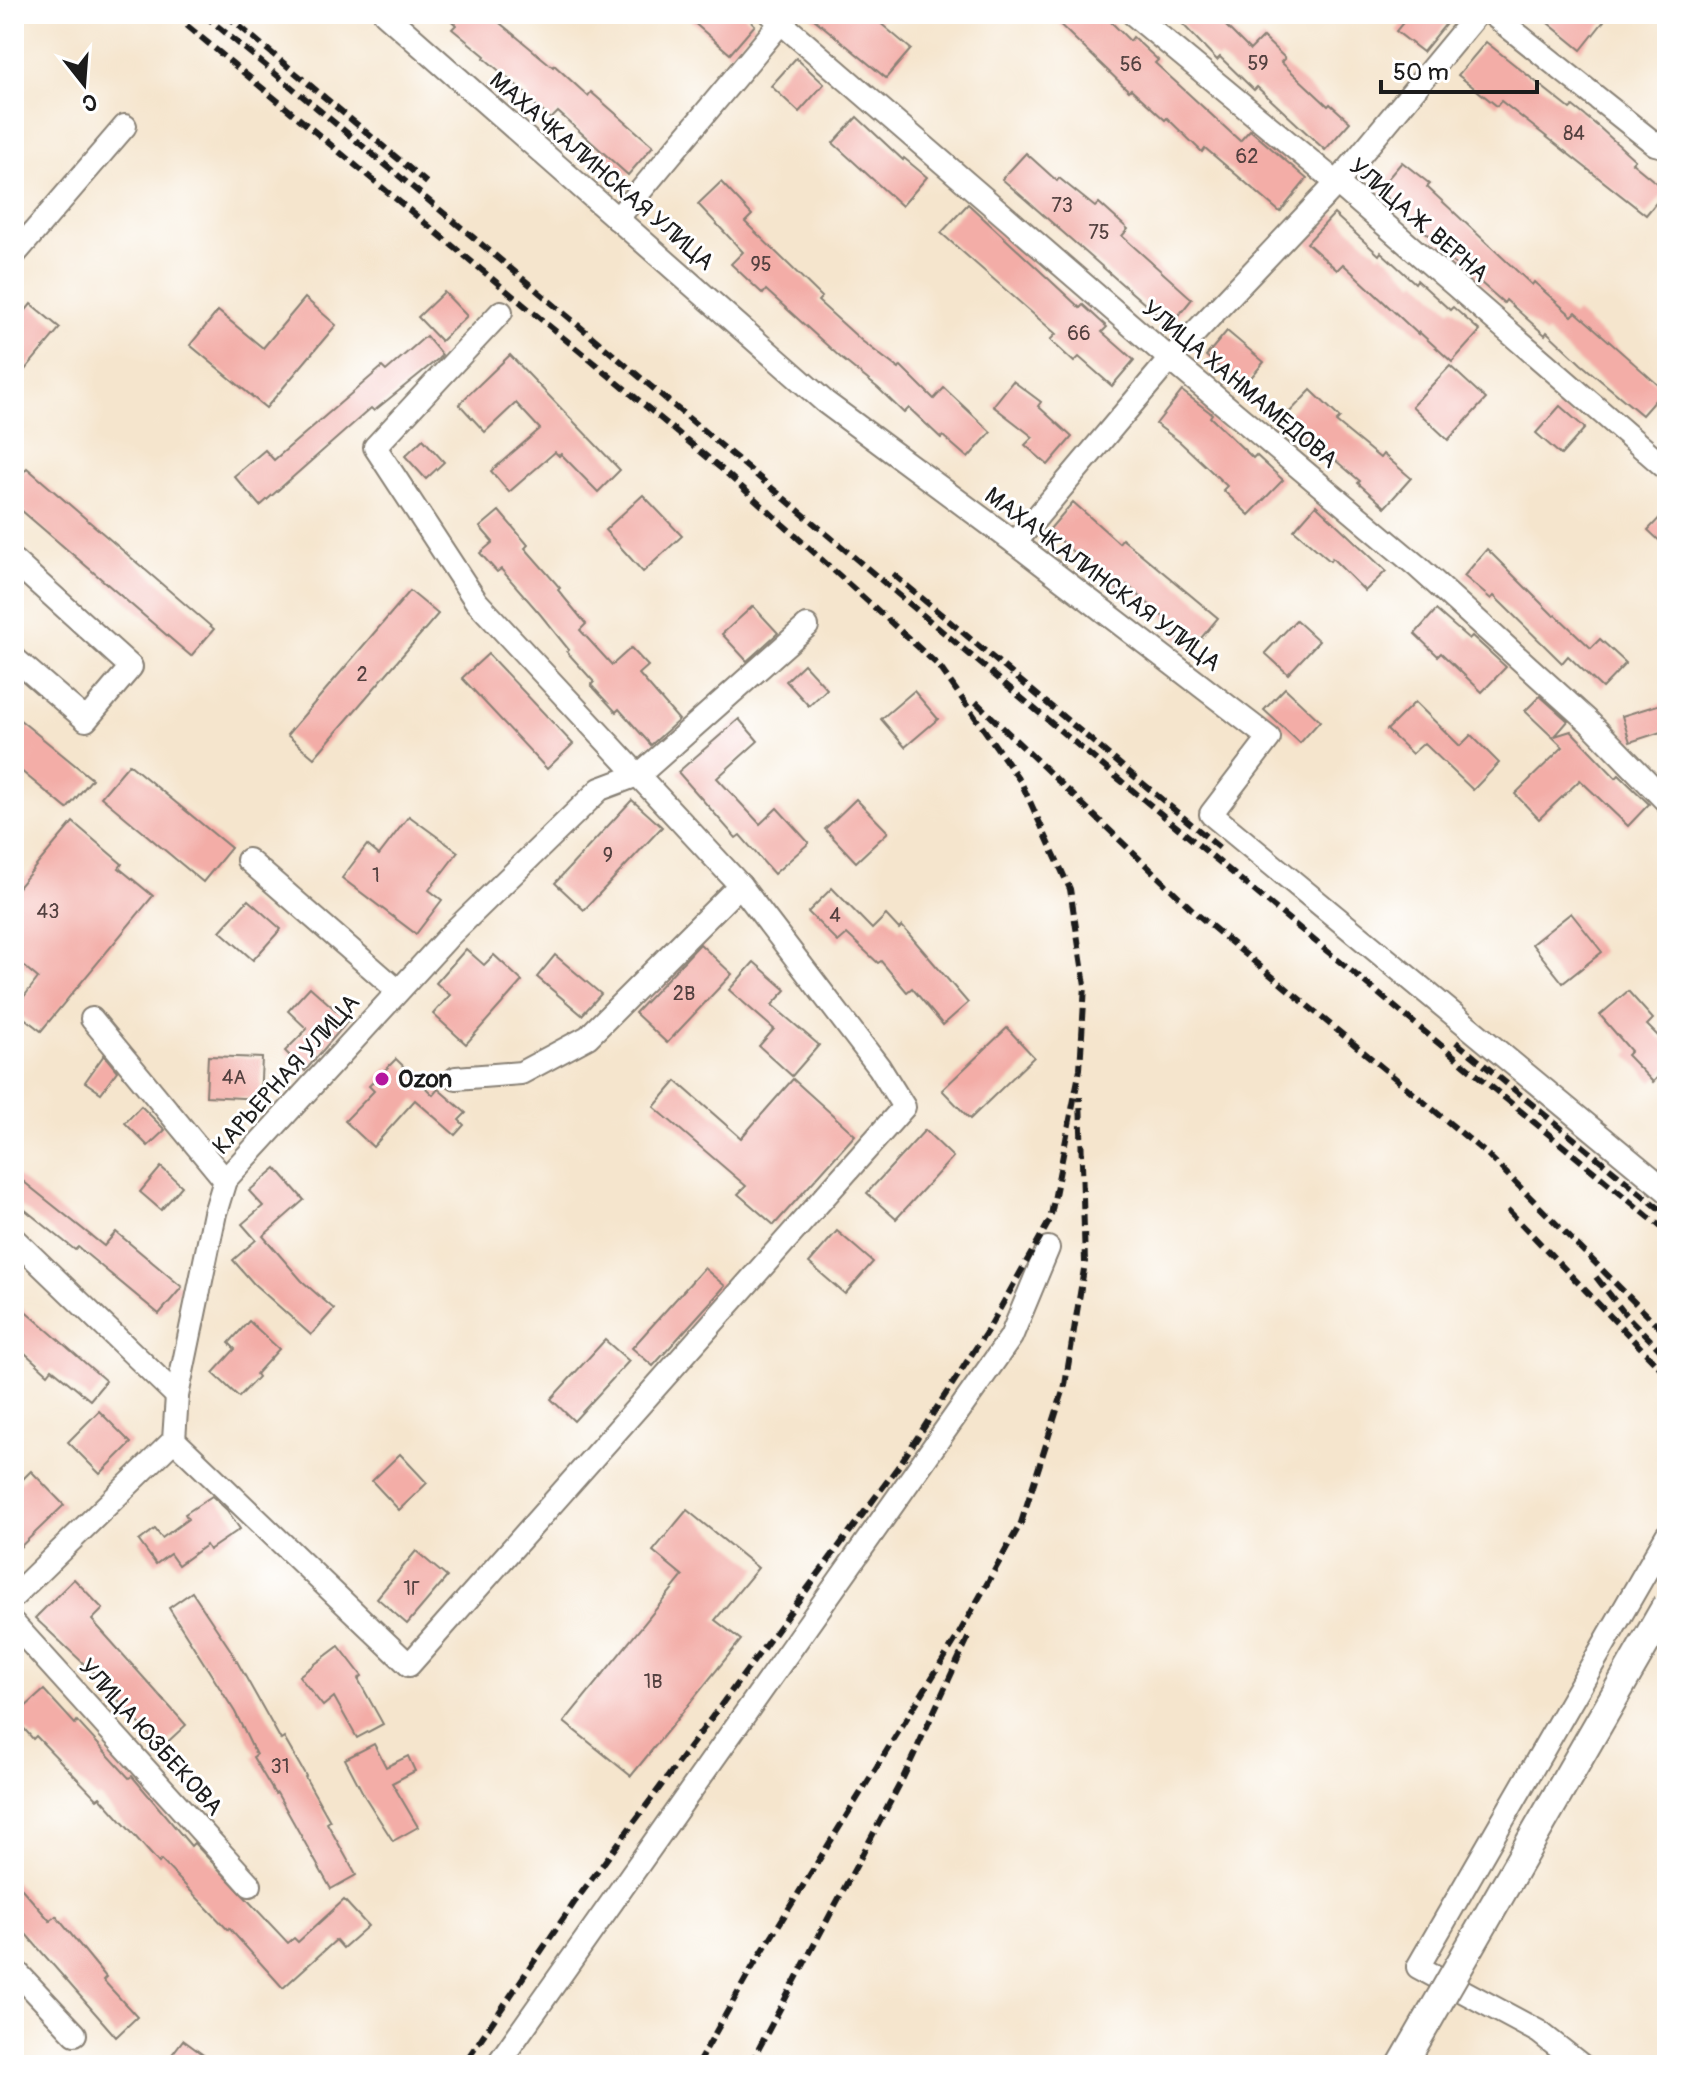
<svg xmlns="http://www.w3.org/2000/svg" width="1681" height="2079" font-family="Pangolin,sans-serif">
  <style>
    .building { fill: #f3ada7 }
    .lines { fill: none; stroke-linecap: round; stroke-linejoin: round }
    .minor-casing { stroke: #888074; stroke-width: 26 }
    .minor { stroke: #fff; stroke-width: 22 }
    .rail { stroke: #1c1c1c; stroke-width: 6; stroke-dasharray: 12 6; stroke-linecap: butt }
    .major-bridge-casing { stroke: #888074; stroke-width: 32; stroke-linecap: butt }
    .major-bridge { stroke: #fff; stroke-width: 28 }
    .poi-dot { fill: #b5179e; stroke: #fff; stroke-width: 3 }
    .labels { text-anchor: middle; stroke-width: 6; stroke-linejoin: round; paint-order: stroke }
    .number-label { font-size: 20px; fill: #52403f }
    .street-label { font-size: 24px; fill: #1c1c1c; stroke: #fff }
    .poi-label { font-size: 24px; font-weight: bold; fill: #1c1c1c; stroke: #fff; text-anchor: start }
  </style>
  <rect width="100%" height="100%" fill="#fff"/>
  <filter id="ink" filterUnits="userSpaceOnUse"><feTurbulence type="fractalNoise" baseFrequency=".0125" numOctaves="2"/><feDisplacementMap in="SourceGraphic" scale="16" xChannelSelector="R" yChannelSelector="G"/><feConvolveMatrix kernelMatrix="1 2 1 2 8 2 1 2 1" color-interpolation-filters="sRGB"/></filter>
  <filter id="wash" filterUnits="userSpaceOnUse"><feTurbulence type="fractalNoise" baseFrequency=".006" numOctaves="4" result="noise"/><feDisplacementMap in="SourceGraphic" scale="32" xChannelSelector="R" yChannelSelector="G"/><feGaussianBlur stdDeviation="1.8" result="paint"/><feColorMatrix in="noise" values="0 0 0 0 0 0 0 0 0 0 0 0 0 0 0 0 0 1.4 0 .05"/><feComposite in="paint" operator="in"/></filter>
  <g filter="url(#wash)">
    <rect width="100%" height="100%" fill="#f5e5cd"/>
    <g id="blocks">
      <!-- building -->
      <g class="building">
        <polygon points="444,14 489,14 553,67 554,65 588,96 591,92 653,146 628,175 558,112 551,119 526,97 528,95 484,58 485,56 452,29 456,25"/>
        <polygon points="684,14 743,14 755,25 730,54"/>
        <polygon points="808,14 886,14 879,22 911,49 886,78"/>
        <polygon points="1049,14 1103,14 1130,41 1133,37 1158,60 1155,63 1240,141 1250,130 1307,179 1280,212 1205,148 1202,152 1167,118 1165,120 1131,89 1129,91"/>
        <polygon points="1173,14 1214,14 1250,50 1263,37 1285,58 1281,62 1328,106 1330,104 1350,122 1325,150 1257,87 1254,90 1220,57 1217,60"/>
        <polygon points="1410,14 1454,14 1423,52 1396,31"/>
        <polygon points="1537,14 1595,14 1604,21 1581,50"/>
        <polygon points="1486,42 1570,109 1573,106 1600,128 1635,160 1632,163 1666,191 1646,215 1501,101 1497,106 1458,75"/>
        <polygon points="796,58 824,84 799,112 771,86"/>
        <polygon points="857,117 903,160 904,158 927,177 902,206 833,143"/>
        <polygon points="1026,153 1057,181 1059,178 1095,207 1099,203 1128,229 1122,236 1192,299 1170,326 1002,179"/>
        <polygon points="1402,162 1430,184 1427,187 1532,285 1534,282 1572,316 1576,312 1664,390 1642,415 1581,364 1547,332 1545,335 1506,300 1504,303 1464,268 1462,270 1445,256 1448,252 1378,190"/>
        <polygon points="721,182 752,215 745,222 822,297 818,301 862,341 899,369 901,366 934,399 944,388 991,432 968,458 943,436 941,438 909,408 904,413 878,388 841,358 766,290 763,294 731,264 743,252 698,204"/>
        <polygon points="968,204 1080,308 1083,305 1107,327 1102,332 1134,360 1112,386 1079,357 1074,362 1050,340 1056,334 941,233"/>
        <polygon points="1334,214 1379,255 1381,252 1415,283 1417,280 1450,310 1453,307 1480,331 1452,362 1419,332 1418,334 1343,264 1337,270 1307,243"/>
        <polygon points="444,292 467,316 441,341 418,317"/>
        <polygon points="305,298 336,325 266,408 190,345 218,311 263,348"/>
        <polygon points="31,304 60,328 14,383 14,325"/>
        <polygon points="1227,331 1264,362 1243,387 1206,356"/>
        <polygon points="426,336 442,355 438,359 374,411 371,408 260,506 234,476 265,450 274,460 382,367 386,371"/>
        <polygon points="510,355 620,470 598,492 561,454 559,456 555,452 509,492 491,471 540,429 516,403 485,432 459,404"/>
        <polygon points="1450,366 1486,399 1448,440 1412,406"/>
        <polygon points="1013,381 1041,402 1038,406 1072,437 1048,465 1025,445 1033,437 993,406"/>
        <polygon points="1311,390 1340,418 1336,422 1380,458 1383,454 1411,478 1385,507 1358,483 1360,481 1316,444 1313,447 1283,419"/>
        <polygon points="1182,391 1212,414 1210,417 1253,458 1256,455 1283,480 1249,515 1223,490 1227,486 1180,442 1156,424"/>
        <polygon points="1560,406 1585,428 1561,455 1536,433"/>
        <polygon points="423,439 444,462 426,479 405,456"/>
        <polygon points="27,468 214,629 191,656 14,504 14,483"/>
        <polygon points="643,495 682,536 643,572 605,530"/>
        <polygon points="1073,502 1119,543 1122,539 1141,554 1218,618 1191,650 1165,628 1169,622 1127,585 1121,592 1096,573 1049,530"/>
        <polygon points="1316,505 1386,571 1365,591 1332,558 1330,561 1294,530"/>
        <polygon points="1667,510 1667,548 1648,530"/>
        <polygon points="499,511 528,545 525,548 560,588 558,590 586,624 580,630 612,665 631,648 648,666 639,674 679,720 651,745 619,709 616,712 591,685 594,682 567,652 569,650 540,614 501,569 497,572 480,553 493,542 480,527"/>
        <polygon points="1487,549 1554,616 1556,615 1591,648 1600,639 1626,663 1602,688 1568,656 1562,663 1494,596 1491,599 1464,576"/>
        <polygon points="410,591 438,614 314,758 287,735"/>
        <polygon points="753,606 778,633 747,661 722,634"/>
        <polygon points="1436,610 1469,639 1472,636 1506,667 1482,692 1441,653 1438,656 1415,634"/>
        <polygon points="1296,620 1319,641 1288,674 1265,653"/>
        <polygon points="488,654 573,744 547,769 462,678"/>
        <polygon points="804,664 827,689 809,706 786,681"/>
        <polygon points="1285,688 1320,721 1300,743 1264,710"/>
        <polygon points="914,691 938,719 905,747 881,719"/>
        <polygon points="1540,696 1568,721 1555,736 1571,731 1616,778 1619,775 1649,804 1628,826 1580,780 1539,819 1515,794 1563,747 1525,711"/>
        <polygon points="1415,702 1460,746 1471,735 1499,763 1473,790 1424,743 1412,754 1387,730"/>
        <polygon points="1664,703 1667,730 1630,742 1622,716"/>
        <polygon points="14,715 92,779 67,809 14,765"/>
        <polygon points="739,719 758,741 717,778 760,824 777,808 809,843 774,874 740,835 736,838 678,772"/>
        <polygon points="129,764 231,848 203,882 101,797"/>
        <polygon points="856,799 888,832 856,862 825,829"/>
        <polygon points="632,800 662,827 584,910 555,883"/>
        <polygon points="409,816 458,852 429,890 442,900 416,934 342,878 367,845 379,855"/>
        <polygon points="73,822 122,864 119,868 153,896 41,1031 14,1010 38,978 14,958 14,892"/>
        <polygon points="832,888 872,929 886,915 899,929 902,926 968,1003 943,1025 912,988 907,992 881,961 878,963 847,934 838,942 808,912"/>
        <polygon points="248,900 281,929 253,960 220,931"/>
        <polygon points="1571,913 1602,952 1563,983 1532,944"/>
        <polygon points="700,944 732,974 667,1043 635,1013"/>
        <polygon points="466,949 484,965 494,955 522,981 466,1044 433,1014 450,995 436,983"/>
        <polygon points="555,955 601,994 582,1015 537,977"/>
        <polygon points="754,962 786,990 772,1005 819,1045 792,1076 759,1046 774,1029 729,990"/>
        <polygon points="310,987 348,1021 305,1071 285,1051 307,1029 288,1011"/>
        <polygon points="1628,991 1653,1019 1647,1025 1667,1045 1667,1068 1653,1082 1627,1055 1631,1051 1600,1015"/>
        <polygon points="1007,1028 1034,1057 970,1119 942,1090"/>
        <polygon points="104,1055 117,1071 101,1093 85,1082"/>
        <polygon points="208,1056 262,1058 260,1099 206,1096"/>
        <polygon points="396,1059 433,1095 438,1089 466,1113 459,1120 464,1125 455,1135 415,1100 373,1147 345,1121 374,1091 369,1086"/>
        <polygon points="793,1079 855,1135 774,1225 738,1194 746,1186 654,1107 676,1081 741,1138"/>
        <polygon points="141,1106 165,1130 148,1146 125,1123"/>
        <polygon points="925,1130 953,1157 896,1219 867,1193"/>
        <polygon points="161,1167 182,1186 161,1210 140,1192"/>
        <polygon points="276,1168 304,1200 263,1236 302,1281 334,1309 311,1335 254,1284 233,1260 256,1240 242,1224 263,1206 249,1191"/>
        <polygon points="14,1174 104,1246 116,1232 182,1287 159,1314 78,1247 75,1250 14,1201"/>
        <polygon points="837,1231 873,1262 845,1294 809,1263"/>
        <polygon points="704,1268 725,1286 653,1366 632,1348"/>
        <polygon points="14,1301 106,1381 90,1400 52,1369 48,1374 14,1343"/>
        <polygon points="249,1321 279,1349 256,1374 258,1377 239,1397 213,1373 235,1349 229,1343"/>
        <polygon points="605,1340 629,1361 574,1421 551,1399"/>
        <polygon points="99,1411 131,1443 100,1474 68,1442"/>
        <polygon points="400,1454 427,1483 399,1510 372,1481"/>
        <polygon points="31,1471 64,1505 14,1553 14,1488"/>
        <polygon points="212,1496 227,1510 240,1529 209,1550 206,1545 178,1565 170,1554 156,1564 139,1541 155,1529 162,1538 188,1519 185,1514"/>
        <polygon points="687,1510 758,1568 715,1620 741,1640 631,1776 564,1722 683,1576 653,1551"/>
        <polygon points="416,1551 447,1577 407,1624 377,1598"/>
        <polygon points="74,1579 103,1609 92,1620 186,1725 161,1748 97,1676 35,1618"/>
        <polygon points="192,1592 230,1649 281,1740 284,1738 306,1776 305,1777 330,1821 327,1823 356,1875 331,1889 277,1793 275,1794 253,1757 256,1755 235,1712 169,1608"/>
        <polygon points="339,1646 362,1676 358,1679 383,1724 357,1738 334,1697 323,1706 299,1676"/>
        <polygon points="44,1690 75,1724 77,1721 129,1778 132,1776 191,1846 194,1843 288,1943 294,1938 298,1942 344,1900 368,1926 343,1948 336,1940 283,1988 229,1928 228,1930 161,1860 159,1863 100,1797 97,1799 36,1736 33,1739 14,1717"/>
        <polygon points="374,1744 386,1767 408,1756 415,1771 392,1783 418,1827 393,1841 365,1797 345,1759"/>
        <polygon points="14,1880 50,1921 56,1916 106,1977 103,1980 137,2017 116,2037 25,1933 23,1934 14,1924"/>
        <polygon points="183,2040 217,2065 164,2065"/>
      </g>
    </g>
  </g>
  <g filter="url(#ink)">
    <use href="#blocks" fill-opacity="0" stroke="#888074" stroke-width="2"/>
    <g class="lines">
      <defs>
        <g id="minor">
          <polyline points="385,14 825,402 1015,543 1269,738 1211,814 1667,1191"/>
          <polyline points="771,14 1170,359 1418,567 1588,721 1667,802"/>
          <polyline points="1133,14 1337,183 1667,469"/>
          <polyline points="1492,14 1655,144 1667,147"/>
          <polyline points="617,219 788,14"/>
          <polyline points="14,255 125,126"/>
          <polyline points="1015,543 1170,359 1337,183 1477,14"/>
          <polyline points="14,561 131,667 86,720 14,658"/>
          <polyline points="248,860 397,990"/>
          <polyline points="92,1019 225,1180"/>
          <polyline points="456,1078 521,1073 588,1037 740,885"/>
          <polyline points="14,1239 177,1396"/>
          <polyline points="174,1440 409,1665 904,1107 879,1067 740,885 476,601 375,447 501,312"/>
          <polyline points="14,1596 174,1440 177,1396 215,1213 225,1180 450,935 600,789 640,774 807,626"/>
          <polyline points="14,1624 250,1885"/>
          <polyline points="14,1969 75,2034"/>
          <polyline points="497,2065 1011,1337 1048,1248"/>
          <polyline points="1581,2065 1539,2032 1418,1967 1667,1535"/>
        </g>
      </defs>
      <!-- minor casing -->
      <use href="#minor" class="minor-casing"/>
      <!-- minor -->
      <use href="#minor" class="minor"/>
      <!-- rail -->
      <g class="rail">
        <polyline points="173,14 724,471 939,666 1021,782 1070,889 1085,985 1080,1069 1050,1220 989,1328 900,1464 574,1903 463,2065"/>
        <polyline points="203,14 503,262 1062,732 1667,1232"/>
        <polyline points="225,14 427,183"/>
        <polyline points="893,574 1221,849"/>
        <polyline points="976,702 1198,915 1488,1155 1667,1335"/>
        <polyline points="1456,1042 1667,1215"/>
        <polyline points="1508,1210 1667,1375"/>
        <polyline points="1596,1277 1625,1314 1667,1357"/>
        <polyline points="697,2065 752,1968 956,1639 1021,1523 1065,1385 1085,1263 1080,1097"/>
        <polyline points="750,2065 903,1778 970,1634"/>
      </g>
      <defs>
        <polyline id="major-bridge" points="1402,2065 1667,1605"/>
      </defs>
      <!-- major-bridge casing -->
      <use href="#major-bridge" class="major-bridge-casing"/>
      <!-- major-bridge -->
      <use href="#major-bridge" class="major-bridge"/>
    </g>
  </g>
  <!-- markers -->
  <circle class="poi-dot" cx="382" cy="1079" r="8"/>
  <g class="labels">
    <!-- number labels -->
    <g class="number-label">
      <text x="1258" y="70">59</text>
      <text x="1131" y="71">56</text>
      <text x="1574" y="140">84</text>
      <text x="1247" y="163">62</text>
      <text x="1062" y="212">73</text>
      <text x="1099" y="239">75</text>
      <text x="761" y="271">95</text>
      <text x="1079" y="340">66</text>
      <text x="362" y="681">2</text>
      <text x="608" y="862">9</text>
      <text x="376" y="882">1</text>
      <text x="48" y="918">43</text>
      <text x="835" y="922">4</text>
      <text x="684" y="1000">2В</text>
      <text x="234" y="1084">4А</text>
      <text x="412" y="1595">1Г</text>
      <text x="653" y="1688">1В</text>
      <text x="280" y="1773">31</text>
    </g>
    <!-- street labels -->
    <g class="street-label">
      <text transform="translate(602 171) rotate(41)" y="8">МАХАЧКАЛИНСКАЯ УЛИЦА</text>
      <text transform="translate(1419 220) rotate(41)" y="8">УЛИЦА Ж. ВЕРНА</text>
      <text transform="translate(1240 384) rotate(40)" y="8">УЛИЦА ХАНМАМЕДОВА</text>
      <text transform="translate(1103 579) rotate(37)" y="8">МАХАЧКАЛИНСКАЯ УЛИЦА</text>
      <text transform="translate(286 1074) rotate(-48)" y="8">КАРЬЕРНАЯ УЛИЦА</text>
      <text transform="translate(151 1737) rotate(48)" y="8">УЛИЦА ЮЗБЕКОВА</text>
    </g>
    <!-- poi labels -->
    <g class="poi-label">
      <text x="398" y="1087">Ozon</text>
    </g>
  </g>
  <!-- margin -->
  <rect width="1681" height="2079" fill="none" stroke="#fff" stroke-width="48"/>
  <!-- north arrow -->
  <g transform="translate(84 84) rotate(163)" stroke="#ffffff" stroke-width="6" paint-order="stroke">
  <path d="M0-6L14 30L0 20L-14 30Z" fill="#1c1c1c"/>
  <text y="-12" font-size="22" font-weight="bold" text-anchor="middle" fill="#1c1c1c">С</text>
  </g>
  <!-- scale -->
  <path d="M1381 80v12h156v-12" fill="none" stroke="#1c1c1c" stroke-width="4"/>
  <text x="1393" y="80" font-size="24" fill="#1c1c1c" stroke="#ffffff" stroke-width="6" paint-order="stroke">50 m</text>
</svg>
